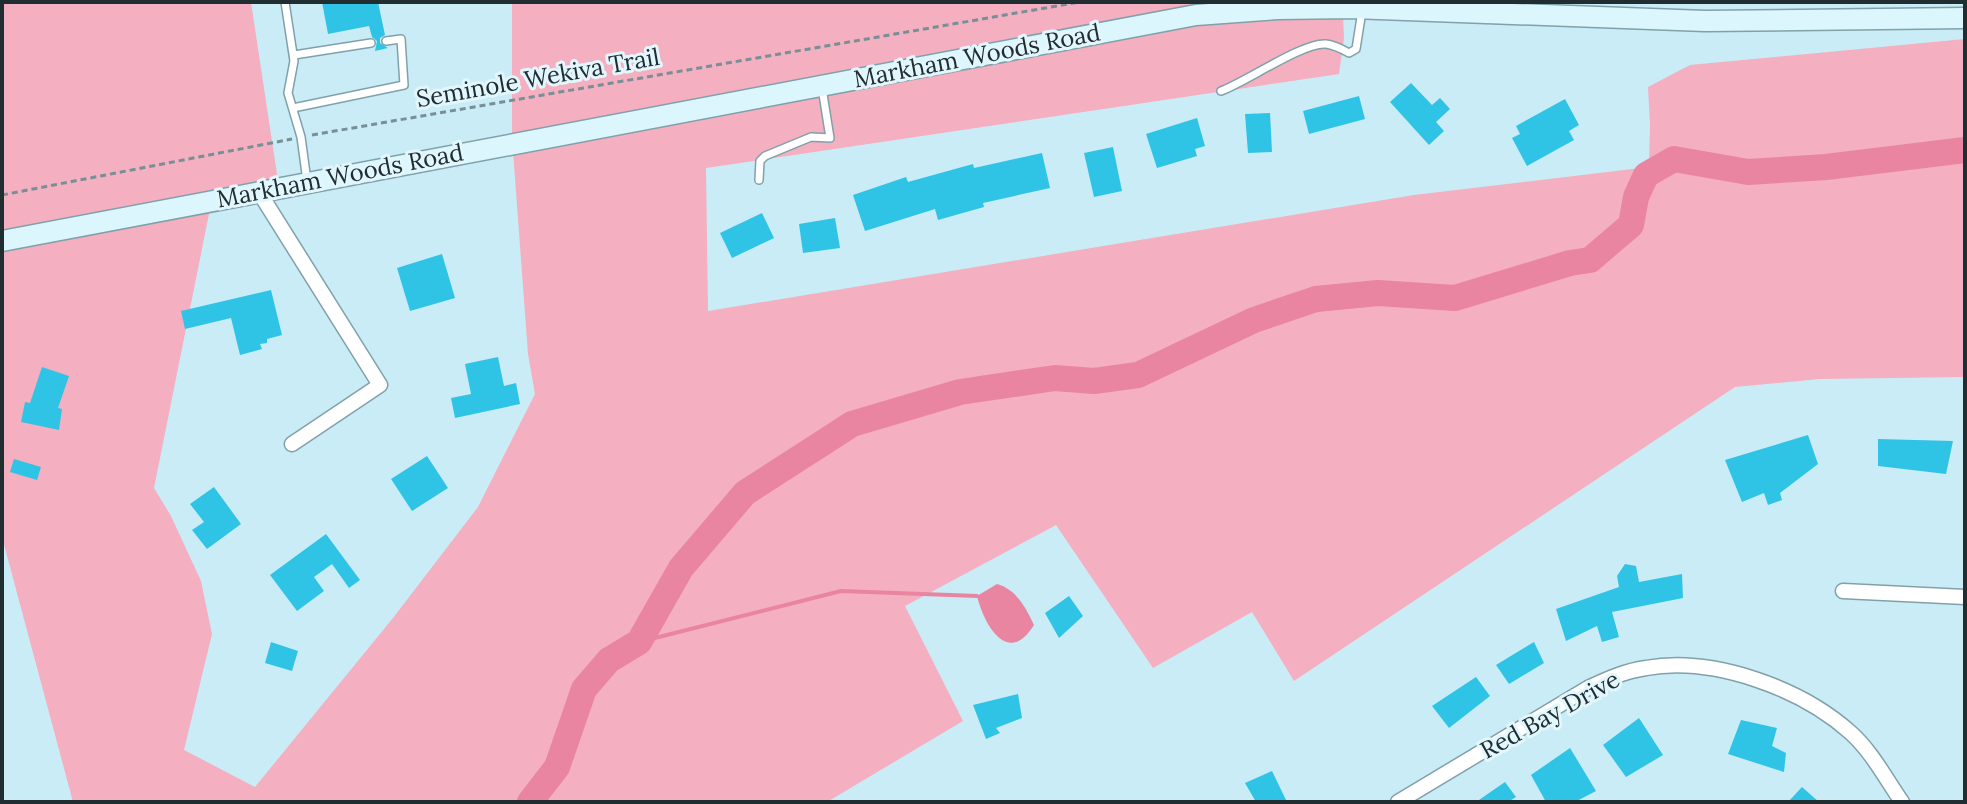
<svg xmlns="http://www.w3.org/2000/svg" width="1967" height="804" font-family="Lora,serif">
  <style>
    .green { fill: #f4afc0 }
    .water { fill: #ea85a1 }
    .lines { fill: none; stroke-linecap: round; stroke-linejoin: round }
    .stream { stroke: #ea85a1; stroke-width: 4 }
    .river { stroke: #ea85a1; stroke-width: 26 }
    .building { fill: #2fc4e6 }
    .lane-casing { stroke: #80a1aa; stroke-width: 10 }
    .street-casing { stroke: #80a1aa; stroke-width: 17 }
    .secondary-casing { stroke: #80a1aa; stroke-width: 23 }
    .path { stroke: #778f96; stroke-width: 3; stroke-dasharray: 6 4; stroke-linecap: butt }
    .lane { stroke: #fff; stroke-width: 7 }
    .street { stroke: #fff; stroke-width: 14 }
    .secondary { stroke: #dcf6fd; stroke-width: 20 }
    .labels { text-anchor: middle; stroke-width: 6; stroke-linejoin: round; paint-order: stroke }
    .street-label { font-size: 24px; fill: #202d31; stroke: #e2f7fd }
  </style>
  <rect width="100%" height="100%" fill="#caecf6"/>
  <!-- green -->
  <g class="green">
    <polygon points="2,2 251,2 278,181 264,183 262,181 257,185 2,233"/>
    <polygon points="512,2 1270,2 512,136"/>
    <polygon points="1343,16 1344,38 1339,74 706,168 708,311 1414,195 1649,167 1650,125 1648,87 1690,65 1965,39 1965,377 1820,379 1735,387 1294,681 1252,612 1153,668 1056,525 905,606 963,721 827,802 73,802 2,537 2,248 210,209 154,488 171,516 201,581 212,634 184,750 255,787 393,618 478,507 535,394 528,354 513,151 1196,23"/>
  </g>
  <!-- water -->
  <path class="water" d="M 997,584 C 1016,589 1026,608 1034,625 C 1008,667 984,625 977,596 Z"/>
  <g class="lines">
    <!-- stream -->
    <polyline class="stream" points="639,642 841,591 977,596"/>
    <!-- river -->
    <polyline class="river" points="530,802 557,767 584,689 609,660 639,642 681,568 745,493 852,424 960,392 1055,378 1094,381 1138,375 1254,320 1316,299 1378,293 1455,298 1570,263 1590,260 1631,225 1636,197 1646,175 1674,159 1748,172 1826,167 1965,150"/>
  </g>
  <!-- building -->
  <g class="building">
    <polygon points="322,2 378,2 385,35 380,38 380,43 388,48 375,51 377,41 372,37 369,26 328,34"/>
    <polygon points="1411,83 1432,105 1440,98 1450,109 1436,122 1444,131 1429,145 1390,102"/>
    <polygon points="1359,96 1365,119 1309,134 1303,111"/>
    <polygon points="1565,99 1579,125 1569,131 1574,140 1527,166 1512,138 1520,134 1516,126"/>
    <polygon points="1270,113 1272,152 1248,153 1245,114"/>
    <polygon points="1197,118 1205,146 1195,149 1197,156 1157,168 1146,134"/>
    <polygon points="1113,147 1122,191 1094,197 1084,153"/>
    <polygon points="1042,153 1050,188 983,203 984,207 938,220 935,209 865,231 853,195 906,177 908,182 973,164 974,168"/>
    <polygon points="762,213 774,238 732,258 720,233"/>
    <polygon points="835,218 840,248 803,253 799,224"/>
    <polygon points="442,254 455,298 410,311 397,268"/>
    <polygon points="271,290 282,335 267,339 267,343 260,344 262,349 240,355 231,318 185,329 181,311"/>
    <polygon points="498,357 504,386 516,383 520,404 455,418 451,398 471,394 465,364"/>
    <polygon points="42,367 69,376 58,408 62,409 59,430 21,422 25,402 30,403"/>
    <polygon points="1808,435 1818,464 1780,493 1782,500 1768,505 1764,493 1742,502 1725,460"/>
    <polygon points="1878,439 1953,441 1946,474 1878,466"/>
    <polygon points="427,456 448,488 412,511 391,479"/>
    <polygon points="14,459 41,467 37,480 10,472"/>
    <polygon points="214,487 241,524 207,549 192,530 204,522 190,504"/>
    <polygon points="326,534 360,580 349,588 332,564 314,577 324,591 297,611 270,575"/>
    <polygon points="1625,564 1636,566 1639,582 1682,574 1683,598 1612,612 1619,637 1602,642 1597,626 1566,641 1556,609 1619,587 1617,576"/>
    <polygon points="1069,596 1083,616 1059,638 1045,613"/>
    <polygon points="271,642 298,651 292,671 265,663"/>
    <polygon points="1534,642 1544,663 1509,684 1496,665"/>
    <polygon points="1476,677 1490,696 1449,728 1432,706"/>
    <polygon points="1018,694 1022,718 996,728 1000,733 986,739 973,705"/>
    <polygon points="1639,718 1663,755 1626,777 1603,745"/>
    <polygon points="1741,720 1777,728 1772,746 1786,753 1784,772 1728,754"/>
    <polygon points="1570,748 1596,791 1575,802 1546,802 1531,775"/>
    <polygon points="1272,771 1287,802 1256,802 1245,783"/>
    <polygon points="1505,782 1516,797 1508,802 1476,802"/>
    <polygon points="1802,787 1819,802 1788,802"/>
  </g>
  <g class="lines">
    <defs>
      <g id="lane">
        <polyline points="285,2 294,61 288,93 301,137 307,181"/>
        <polyline points="294,55 371,43"/>
        <path d="M 1221,91 C 1246,82 1303,42 1326,44 C 1334,45 1342,49 1349,53 L 1356,49 L 1362,11"/>
        <polyline points="293,108 404,85 401,39 386,41"/>
        <polyline points="759,180 760,161 765,156 811,137 830,138 822,88"/>
      </g>
      <g id="street">
        <polyline points="259,192 380,385 292,444"/>
        <polyline points="1843,591 1965,597"/>
        <path d="M 1398,802 L 1588,688 C 1607,679 1625,671 1646,668 C 1713,656 1801,688 1851,733 C 1872,752 1886,779 1902,802"/>
      </g>
      <polyline id="secondary" points="2,241 1196,15 1278,9 1352,8 1705,21 1965,18"/>
    </defs>
    <!-- lane casing -->
    <use href="#lane" class="lane-casing"/>
    <!-- street casing -->
    <use href="#street" class="street-casing"/>
    <!-- secondary casing -->
    <use href="#secondary" class="secondary-casing"/>
    <!-- path -->
    <g class="path">
      <polyline points="312,135 1080,2"/>
      <polyline points="2,195 292,139"/>
    </g>
    <!-- lane -->
    <use href="#lane" class="lane"/>
    <!-- street -->
    <use href="#street" class="street"/>
    <!-- secondary -->
    <use href="#secondary" class="secondary"/>
  </g>
  <g class="labels">
    <!-- street labels -->
    <g class="street-label">
      <text transform="translate(977 56) rotate(-11)" y="8">Markham Woods Road</text>
      <text transform="translate(538 78) rotate(-10)" y="8">Seminole Wekiva Trail</text>
      <text transform="translate(340 176) rotate(-11)" y="8">Markham Woods Road</text>
      <text transform="translate(1550 715) rotate(-29)" y="8">Red Bay Drive</text>
    </g>
  </g>
  <!-- border -->
  <rect width="1967" height="804" fill="none" stroke="#202d31" stroke-width="8"/>
</svg>
